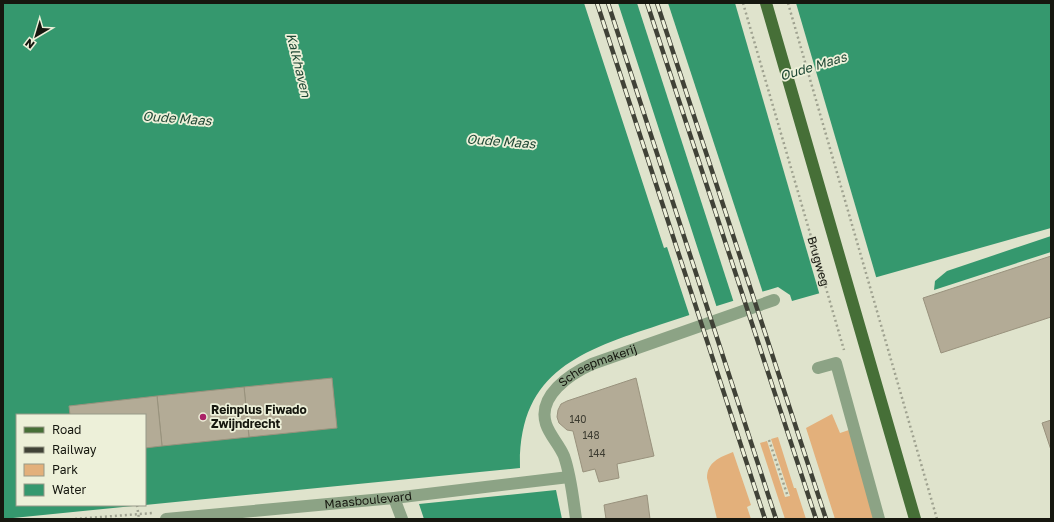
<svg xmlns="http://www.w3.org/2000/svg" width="1054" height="522" font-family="'Golos Text',sans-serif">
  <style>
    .green { fill: #e3b07b }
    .water { fill: #35986e }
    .pier { fill: #dfe3cc }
    .building { fill: #b3ab96; stroke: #99927d }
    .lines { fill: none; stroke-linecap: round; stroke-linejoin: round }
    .path { stroke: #9fa290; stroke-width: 2.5; stroke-dasharray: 2 3; stroke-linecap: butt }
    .minor { stroke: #8ca385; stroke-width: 12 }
    .major { stroke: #466f37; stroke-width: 12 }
    .rail-casing { stroke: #404237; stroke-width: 4.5 }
    .rail { stroke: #edf0d9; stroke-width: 3; stroke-dasharray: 9; stroke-linecap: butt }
    .poi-dot { fill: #aa2267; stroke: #edf0d9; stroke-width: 1.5 }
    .labels { text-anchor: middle; stroke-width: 3.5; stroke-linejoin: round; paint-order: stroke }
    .number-label { font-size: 10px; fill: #3d3c31 }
    .street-label { font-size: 12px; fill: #16170f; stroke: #edf0d9 }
    .poi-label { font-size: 12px; font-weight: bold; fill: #16170f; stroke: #edf0d9; text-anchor: start }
    .water-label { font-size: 13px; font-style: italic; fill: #1f4835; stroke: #edf0d9 }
  </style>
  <rect width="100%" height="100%" fill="#dfe3cc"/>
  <!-- green -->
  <g class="green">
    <polygon points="832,414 840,433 852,429 877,519 835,519 806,428"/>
    <polygon points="778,437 794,488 796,488 806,519 785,519 760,443 767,441 785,497 790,496 771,439"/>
    <path d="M 733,452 L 751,505 L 747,507 L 751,519 L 717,519 L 707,478 C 707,462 720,457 733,452 Z"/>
  </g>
  <!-- water -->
  <g class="water">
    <path d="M 3,3 L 1051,3 L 1051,228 L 792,301 L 790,295 L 778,287 C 738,299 698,312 659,325 C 581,351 518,371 520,468 L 145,505 L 145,415 L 17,415 L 17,505 L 143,505 L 3,519 Z"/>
    <polygon points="1051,236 1051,252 934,290 935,281 947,271"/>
    <polygon points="556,490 562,519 424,519 419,504"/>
  </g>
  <!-- pier -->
  <g class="pier">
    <polygon points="584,3 618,3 717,308 690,317 667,247 664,248"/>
    <polygon points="637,3 668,3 763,293 734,303"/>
    <polygon points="735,3 796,3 877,280 820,296"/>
  </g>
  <!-- building -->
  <g class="building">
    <polygon points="1051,256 1051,317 941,353 923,298"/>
    <polygon points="332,378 337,428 249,437 244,387"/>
    <polygon points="636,378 654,456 617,464 619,478 599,482 595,469 583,472 573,431 567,430 559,423 557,417 558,410 561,404 567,401"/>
    <polygon points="244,387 249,437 162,446 157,396"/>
    <polygon points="157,396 162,446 145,448 145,415 70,415 69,406"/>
    <polygon points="1051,420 1051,450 1042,423"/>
    <polygon points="647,495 650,519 606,519 604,505"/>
  </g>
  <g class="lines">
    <!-- path -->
    <g class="path">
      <path id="s1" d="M 743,3 L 844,350"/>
      <polyline points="788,3 937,519"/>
      <polyline points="769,440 788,497"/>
      <polyline points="137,505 139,519"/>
      <polyline points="75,519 153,513"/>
    </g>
    <!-- minor -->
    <g class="minor">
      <polyline points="818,368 836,363 879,519"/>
      <polyline points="394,498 402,519"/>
      <path id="s2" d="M 166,519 L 394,498 L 569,477"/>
      <path id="s3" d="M 576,519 C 573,498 571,476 564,456 C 559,444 550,436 546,424 C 537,396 570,374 592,364 L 774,300"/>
    </g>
    <!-- major -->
    <polyline class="major" points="766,3 915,519"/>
    <defs>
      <g id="rail">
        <polyline points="597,3 765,519"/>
        <polyline points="608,3 776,519"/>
        <polyline points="647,3 816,519"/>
        <polyline points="657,3 826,519"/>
      </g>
    </defs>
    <!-- rail casing -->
    <use href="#rail" class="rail-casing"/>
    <!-- rail -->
    <use href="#rail" class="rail"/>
  </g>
  <!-- markers -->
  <circle class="poi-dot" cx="203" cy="417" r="4"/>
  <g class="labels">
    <!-- number labels -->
    <g class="number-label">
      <text x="578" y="423">140</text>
      <text x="591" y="439">148</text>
      <text x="597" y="457">144</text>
    </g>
    <!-- street labels -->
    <g class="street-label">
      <text dy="4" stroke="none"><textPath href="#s1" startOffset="269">Brugweg</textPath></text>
      <text dy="4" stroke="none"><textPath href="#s3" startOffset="188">Scheepmakerij</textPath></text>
      <text dy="4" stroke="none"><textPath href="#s2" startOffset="203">Maasboulevard</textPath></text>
    </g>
    <!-- poi labels -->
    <g class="poi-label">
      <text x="211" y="414">Reinplus Fiwado<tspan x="211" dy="14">Zwijndrecht</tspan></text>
    </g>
    <!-- water labels -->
    <g class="water-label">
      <text transform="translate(299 65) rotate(76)" y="5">Kalkhaven</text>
      <text transform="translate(813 66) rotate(-17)" y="5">Oude Maas</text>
      <text transform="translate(177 118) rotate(4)" y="5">Oude Maas</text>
      <text transform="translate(501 141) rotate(4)" y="5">Oude Maas</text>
    </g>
  </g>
  <!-- border -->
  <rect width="1054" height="522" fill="none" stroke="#16170f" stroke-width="8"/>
  <!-- legend -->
  <rect x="16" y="414" width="130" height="92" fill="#edf0d9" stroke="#979988"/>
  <rect x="24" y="427" width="20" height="6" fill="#466f37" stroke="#979988"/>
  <text x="52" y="434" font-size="12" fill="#16170f">Road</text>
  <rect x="24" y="447" width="20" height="6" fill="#404237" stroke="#979988"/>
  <text x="52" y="454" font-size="12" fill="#16170f">Railway</text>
  <rect x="24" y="464" width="20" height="12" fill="#e3b07b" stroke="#979988"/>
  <text x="52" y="474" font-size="12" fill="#16170f">Park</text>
  <rect x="24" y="484" width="20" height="12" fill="#35986e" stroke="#979988"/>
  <text x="52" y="494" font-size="12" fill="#16170f">Water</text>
  <!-- north arrow -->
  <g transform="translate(36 36) rotate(218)" stroke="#edf0d9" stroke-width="3" paint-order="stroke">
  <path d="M0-3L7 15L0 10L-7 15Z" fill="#16170f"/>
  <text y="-6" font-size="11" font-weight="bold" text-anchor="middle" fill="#16170f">N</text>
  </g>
</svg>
